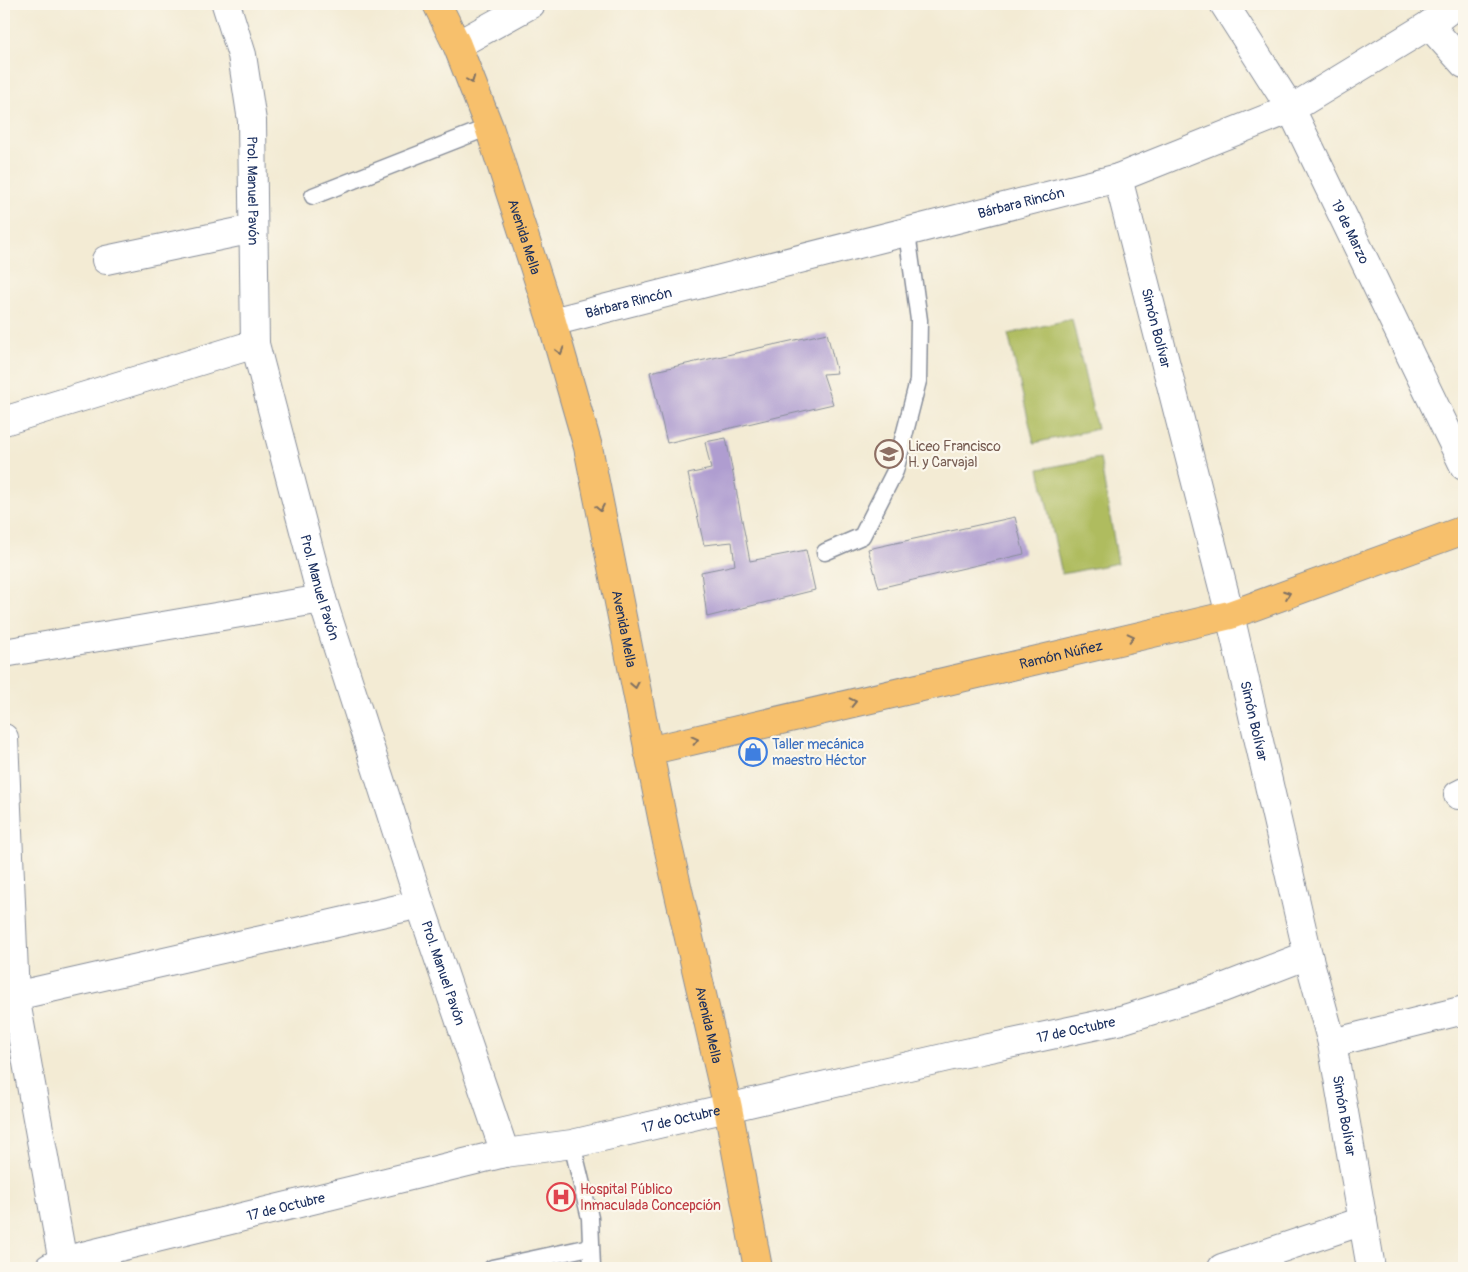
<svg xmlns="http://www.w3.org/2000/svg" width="1468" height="1272" font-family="Pangolin,sans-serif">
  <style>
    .green { fill: #afbc5e; stroke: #65765e }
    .building { fill: #af9dd0 }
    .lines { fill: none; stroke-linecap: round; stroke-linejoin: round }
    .lane-casing { stroke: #878d99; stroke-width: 19 }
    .street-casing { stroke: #878d99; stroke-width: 30 }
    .primary-casing { stroke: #878d99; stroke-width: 30 }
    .lane { stroke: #fff; stroke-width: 16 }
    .street { stroke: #fff; stroke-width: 28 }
    .primary { stroke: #f7c06c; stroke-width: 28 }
    .oneway { stroke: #7e7064 }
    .labels { text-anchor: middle; stroke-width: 4.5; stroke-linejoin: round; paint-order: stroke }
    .street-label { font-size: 14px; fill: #1b2f5e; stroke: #fbf7ec }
    .education-label { font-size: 14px; fill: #785e54; stroke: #fbf7ec; text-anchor: start }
    .shop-label { font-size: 14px; fill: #366cbe; stroke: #fbf7ec; text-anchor: start }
    .health-label { font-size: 14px; fill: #be3a42; stroke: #fbf7ec; text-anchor: start }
  </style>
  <rect width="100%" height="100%" fill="#fbf7ec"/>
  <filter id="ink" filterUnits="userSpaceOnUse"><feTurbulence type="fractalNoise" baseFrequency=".02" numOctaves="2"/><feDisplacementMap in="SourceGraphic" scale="10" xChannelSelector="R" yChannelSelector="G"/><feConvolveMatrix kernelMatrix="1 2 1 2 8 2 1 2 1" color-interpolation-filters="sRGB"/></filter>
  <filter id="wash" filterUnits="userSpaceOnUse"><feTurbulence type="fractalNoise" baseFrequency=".0096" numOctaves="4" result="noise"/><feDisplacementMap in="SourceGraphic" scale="20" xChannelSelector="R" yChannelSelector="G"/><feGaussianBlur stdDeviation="1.12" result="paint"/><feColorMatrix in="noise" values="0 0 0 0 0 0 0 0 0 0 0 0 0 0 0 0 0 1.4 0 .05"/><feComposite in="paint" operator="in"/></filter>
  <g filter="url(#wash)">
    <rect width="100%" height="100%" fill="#f3ebd4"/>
    <!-- green -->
    <g class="green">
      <polygon points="1072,319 1097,429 1034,443 1008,334"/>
      <polygon points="1100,458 1118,563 1062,574 1039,469"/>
    </g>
    <g id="blocks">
      <!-- building -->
      <g class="building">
        <polygon points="827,333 837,373 823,374 833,404 667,443 650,372"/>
        <polygon points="726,438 750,561 806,550 815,590 707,617 701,572 735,565 732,542 704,545 688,474 711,469 705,442"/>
        <polygon points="1015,517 1024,554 879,588 868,549"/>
      </g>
    </g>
  </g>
  <g filter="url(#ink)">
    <use href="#blocks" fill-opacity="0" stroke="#878d99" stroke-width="1"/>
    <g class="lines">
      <defs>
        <g id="lane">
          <polyline points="313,196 489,127"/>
          <polyline points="825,552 862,536 895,471 918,381 919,320 907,233"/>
          <polyline points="572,1144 590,1218 592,1268"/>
          <polyline points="492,1268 590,1247"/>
        </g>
        <g id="street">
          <path id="s1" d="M 226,4 L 242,55 L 252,121 L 255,344 L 322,599 L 420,904 L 505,1153"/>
          <path id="s2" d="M 1224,4 L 1291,109 L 1464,466"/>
          <polyline points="1429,25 1464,64"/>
          <polyline points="457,45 531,4"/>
          <path id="s3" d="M 1118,178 L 1230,615 L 1308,955 L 1332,1043 L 1371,1268"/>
          <polyline points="106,260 253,229"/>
          <path id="s4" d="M 552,322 L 1118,178 L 1291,109 L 1429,25 L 1457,4"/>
          <polyline points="4,421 255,344"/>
          <polyline points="4,653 322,599"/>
          <polyline points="4,738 15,996 64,1268"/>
          <polyline points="1458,795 1464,792"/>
          <polyline points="15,996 420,904"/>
          <polyline points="1332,1043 1464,1010"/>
          <path id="s5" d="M 49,1268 L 62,1261 L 505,1153 L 572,1144 L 952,1056 L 1121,1020 L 1220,989 L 1308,955"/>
          <polyline points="1222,1268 1363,1221"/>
        </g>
        <g id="primary">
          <path id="s6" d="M 437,4 L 457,45 L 489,127 L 552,322 L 588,447 L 667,842 L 728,1108 L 758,1268"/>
          <path id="s7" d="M 648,751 L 1230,615 L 1464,530"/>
        </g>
      </defs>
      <!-- lane casing -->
      <use href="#lane" class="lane-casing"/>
      <!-- street casing -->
      <use href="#street" class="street-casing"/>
      <!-- primary casing -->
      <use href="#primary" class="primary-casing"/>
      <!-- lane -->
      <use href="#lane" class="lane"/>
      <!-- street -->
      <use href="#street" class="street"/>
      <!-- primary -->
      <use href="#primary" class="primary"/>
    </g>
    <!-- one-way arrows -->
    <defs><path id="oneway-chevron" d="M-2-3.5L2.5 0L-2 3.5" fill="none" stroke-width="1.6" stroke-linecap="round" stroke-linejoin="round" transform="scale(1.25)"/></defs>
    <g class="oneway">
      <use href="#oneway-chevron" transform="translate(471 80) rotate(69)"/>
      <use href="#oneway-chevron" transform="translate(560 351) rotate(74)"/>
      <use href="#oneway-chevron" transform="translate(600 508) rotate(79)"/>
      <use href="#oneway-chevron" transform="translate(1287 594) rotate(-20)"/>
      <use href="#oneway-chevron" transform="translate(1131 637) rotate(-13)"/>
      <use href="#oneway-chevron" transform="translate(635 685) rotate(79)"/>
      <use href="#oneway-chevron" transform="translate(853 702) rotate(-13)"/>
      <use href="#oneway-chevron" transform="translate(695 740) rotate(-13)"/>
    </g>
  </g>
  <!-- icons -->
  <defs>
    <symbol id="university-ring" viewBox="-11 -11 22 22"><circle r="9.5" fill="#fbf7ec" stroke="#8d6e63" stroke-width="1.5"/><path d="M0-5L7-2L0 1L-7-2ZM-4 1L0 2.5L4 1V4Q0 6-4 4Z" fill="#8d6e63"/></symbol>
    <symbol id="shop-ring" viewBox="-11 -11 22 22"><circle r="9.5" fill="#fbf7ec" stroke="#3f7fe0" stroke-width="1.5"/><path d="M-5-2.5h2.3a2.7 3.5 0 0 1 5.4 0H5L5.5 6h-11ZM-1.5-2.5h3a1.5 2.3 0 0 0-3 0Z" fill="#3f7fe0"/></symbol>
    <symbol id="hospital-ring" viewBox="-11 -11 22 22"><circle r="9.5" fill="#fbf7ec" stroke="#e0444e" stroke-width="1.5"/><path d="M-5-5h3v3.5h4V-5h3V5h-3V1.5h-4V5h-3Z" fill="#e0444e"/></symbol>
  </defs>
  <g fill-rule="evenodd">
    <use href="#university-ring" x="873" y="438" width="32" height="32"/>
    <use href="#shop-ring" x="737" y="736" width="32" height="32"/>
    <use href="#hospital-ring" x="545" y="1181" width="32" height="32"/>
  </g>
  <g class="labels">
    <!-- street labels -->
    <g class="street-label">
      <text dy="5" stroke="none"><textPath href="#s1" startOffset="190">Prol. Manuel Pavón</textPath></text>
      <text dy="5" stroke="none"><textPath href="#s4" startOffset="484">Bárbara Rincón</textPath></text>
      <text dy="5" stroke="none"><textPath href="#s2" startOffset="261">19 de Marzo</textPath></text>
      <text dy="5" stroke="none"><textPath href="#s6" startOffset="249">Avenida Mella</textPath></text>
      <text dy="5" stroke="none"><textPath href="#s4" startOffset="79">Bárbara Rincón</textPath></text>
      <text dy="5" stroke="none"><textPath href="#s3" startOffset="155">Simón Bolívar</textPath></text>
      <text dy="5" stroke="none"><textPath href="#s1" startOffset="595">Prol. Manuel Pavón</textPath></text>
      <text dy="5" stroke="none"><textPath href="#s6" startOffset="654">Avenida Mella</textPath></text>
      <text dy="5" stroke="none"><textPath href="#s7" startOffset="424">Ramón Núñez</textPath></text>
      <text dy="5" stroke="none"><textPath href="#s3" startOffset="560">Simón Bolívar</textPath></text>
      <text dy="5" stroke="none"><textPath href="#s1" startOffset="1000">Prol. Manuel Pavón</textPath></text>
      <text dy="5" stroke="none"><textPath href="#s6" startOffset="1059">Avenida Mella</textPath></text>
      <text dy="5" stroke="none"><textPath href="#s5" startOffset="1055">17 de Octubre</textPath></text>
      <text dy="5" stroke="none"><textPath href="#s3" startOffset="965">Simón Bolívar</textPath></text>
      <text dy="5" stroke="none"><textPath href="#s5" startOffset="650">17 de Octubre</textPath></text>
      <text dy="5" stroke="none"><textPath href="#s5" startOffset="245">17 de Octubre</textPath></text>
    </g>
    <!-- education labels -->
    <g class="education-label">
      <text x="908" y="451">Liceo Francisco<tspan x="908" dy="16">H. y Carvajal</tspan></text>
    </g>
    <!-- shop labels -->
    <g class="shop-label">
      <text x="772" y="749">Taller mecánica<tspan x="772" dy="16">maestro Héctor</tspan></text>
    </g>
    <!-- health labels -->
    <g class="health-label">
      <text x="580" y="1194">Hospital Público<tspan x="580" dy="16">Inmaculada Concepción</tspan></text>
    </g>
  </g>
  <!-- margin -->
  <rect width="1468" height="1272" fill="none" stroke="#fbf7ec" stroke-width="20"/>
</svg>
